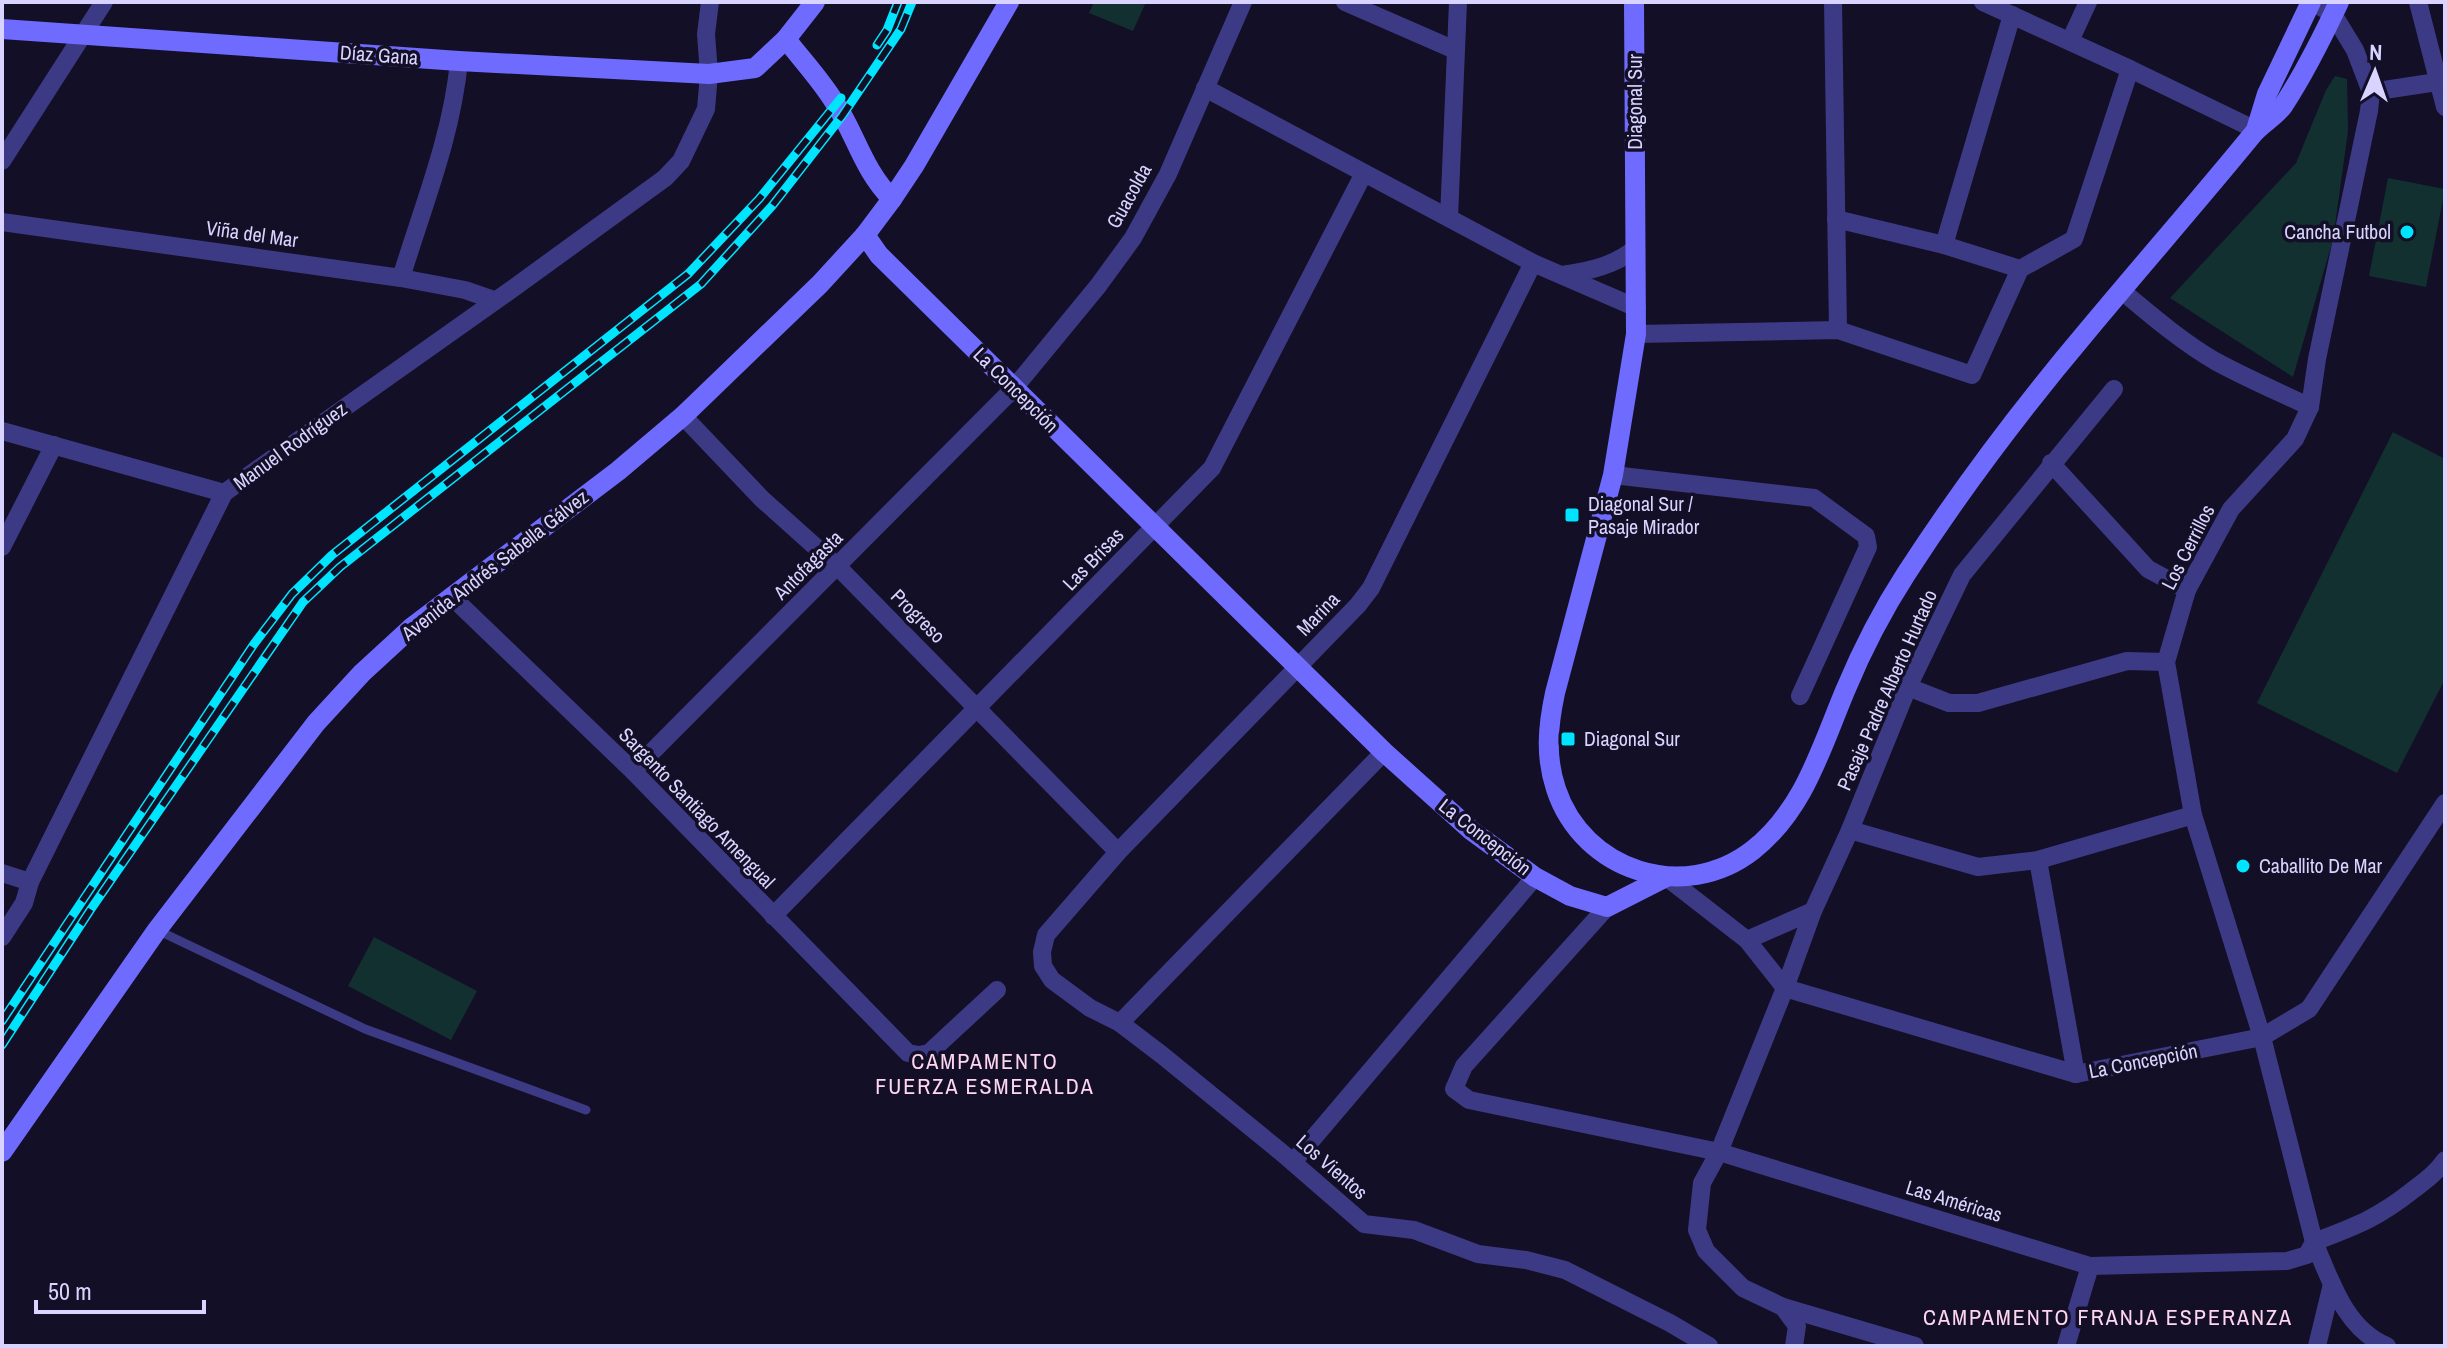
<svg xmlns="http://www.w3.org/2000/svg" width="2447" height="1348" font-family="'Archivo Narrow',sans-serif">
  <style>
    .green { fill: #12302f }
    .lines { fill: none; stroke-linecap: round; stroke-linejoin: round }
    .lane { stroke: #3d3a85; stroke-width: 9 }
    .street { stroke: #3d3a85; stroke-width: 18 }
    .secondary { stroke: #6f6bff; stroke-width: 20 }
    .rail-casing { stroke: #00e5ff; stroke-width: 9 }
    .rail { stroke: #130f26; stroke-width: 6; stroke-dasharray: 18; stroke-linecap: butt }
    .poi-dot { fill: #00e5ff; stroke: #130f26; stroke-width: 3 }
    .labels { text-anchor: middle; stroke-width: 7; stroke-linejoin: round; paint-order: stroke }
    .street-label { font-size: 20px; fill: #d9d4ff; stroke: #130f26 }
    .poi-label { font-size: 20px; fill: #d9d4ff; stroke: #130f26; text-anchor: start }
    .neighbourhood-label { font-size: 22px; letter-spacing: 2px; fill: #ffd6f0; stroke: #130f26 }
  </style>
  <rect width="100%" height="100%" fill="#130f26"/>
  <!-- green -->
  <g class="green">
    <polygon points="1094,2 1146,2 1133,31 1089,13"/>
    <polygon points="2335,76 2347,79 2348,131 2333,240 2293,377 2170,298 2296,163 2326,90"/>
    <polygon points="2388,178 2445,189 2426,287 2369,276"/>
    <polygon points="2393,432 2445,459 2445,679 2397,773 2257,703"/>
    <polygon points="374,937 477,991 451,1040 348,986"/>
  </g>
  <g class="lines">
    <!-- lane -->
    <polyline class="lane" points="157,930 365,1029 586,1110"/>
    <!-- street -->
    <g class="street">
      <polyline points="1345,2 1455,50"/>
      <polyline points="1833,2 1838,330"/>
      <polyline points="1983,2 2130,69 2256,130"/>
      <path d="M 2312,2 L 2333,14 L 2355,50 L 2371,92 L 2369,111 L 2317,359 L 2310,407 L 2295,439 L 2231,509 L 2187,590 L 2166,662 L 2193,815 L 2262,1037 L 2314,1242 C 2356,1226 2378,1218 2413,1190 C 2426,1180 2436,1173 2445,1160"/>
      <polyline points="2418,2 2445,107"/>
      <polyline points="2070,41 2088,2"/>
      <polyline points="1205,88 1533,263 1637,308"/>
      <polyline points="2371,92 2437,82"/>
      <polyline points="2,161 104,2"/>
      <polyline points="1449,218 1458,2"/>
      <polyline points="1836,219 1944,245 2020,269"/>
      <polyline points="2,222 401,278 465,290 494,300"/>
      <polyline points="1944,245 2012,15"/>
      <polyline points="1533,263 1371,588 1358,605 1118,852 1046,935 1042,952 1043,966 1052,980 1090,1008 1120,1023 1162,1055 1281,1152 1364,1224 1414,1230 1478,1254 1526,1260 1565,1270 1670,1323 1709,1346"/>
      <path d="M 1562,275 C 1589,271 1614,266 1636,248"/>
      <path d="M 401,278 C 423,206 452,136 459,61"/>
      <path d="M 2122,291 C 2152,316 2181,341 2215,361 C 2246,378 2279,392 2310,407"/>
      <polyline points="1636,334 1838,330 1972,375 2020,269 2074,239 2130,69"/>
      <polyline points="683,416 762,499 838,567 1118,852"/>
      <polyline points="2,431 224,493"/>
      <polyline points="2051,463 2148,569 2187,590"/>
      <polyline points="1613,475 1814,498 1866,536 1868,547 1800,696"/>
      <polyline points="2,547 54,445"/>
      <polyline points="451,596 633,771 908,1053 919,1055 929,1053 997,990"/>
      <polyline points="1908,687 1949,703 1978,703 2127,661 2166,662"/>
      <polyline points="633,771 1014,388 1098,286 1133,238 1168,174 1243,2"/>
      <polyline points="1850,830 1978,867 2038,860 2193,815"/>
      <polyline points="2038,860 2076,1074"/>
      <polyline points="2,873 30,882"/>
      <polyline points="1666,877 1747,940 1785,988 2076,1074 2262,1037 2309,1009 2445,803"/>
      <path d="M 1607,907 L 1464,1066 L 1454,1089 L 1469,1100 L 1719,1152 L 2090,1266 L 2287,1261 L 2307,1255 L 2314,1242 C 2331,1281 2345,1329 2387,1346"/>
      <polyline points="773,916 1212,468 1363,175"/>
      <polyline points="2,937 24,903 30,882 224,493 515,287 665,178 681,161 706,109 709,74 706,34 710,2"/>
      <polyline points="1747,940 1813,911"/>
      <polyline points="1120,1023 1384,752"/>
      <polyline points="1293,1162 1535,877"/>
      <polyline points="1783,1307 1797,1326 1794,1346"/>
      <polyline points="1915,1346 1783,1307 1743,1288 1706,1251 1697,1230 1702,1183 1719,1152 1785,988 1813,911 1850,830 1908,687 1962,575 2114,389"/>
      <polyline points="2066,1346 2090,1266"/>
      <polyline points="2317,1346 2332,1284"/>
    </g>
    <!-- secondary -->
    <g class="secondary">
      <path d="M 1634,2 L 1636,334 L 1613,475 L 1555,693 C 1548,726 1545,756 1556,789 C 1583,871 1684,904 1753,850 C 1804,810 1821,748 1845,691 C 1862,650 1882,611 1906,574 C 1961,489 2023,407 2088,330 C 2143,264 2199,200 2253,134 C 2262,123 2274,118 2283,106 C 2304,74 2323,36 2339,2"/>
      <polyline points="2,29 459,61 709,74 755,68 786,39 815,2"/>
      <path d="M 786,39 C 802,60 821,80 835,103 C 856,135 863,170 892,199"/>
      <polyline points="2256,130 2267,94 2311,2"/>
      <polyline points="865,235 879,255 1384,752 1472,831 1535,877 1570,896 1607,907 1666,877"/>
      <polyline points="2,1152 157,930 316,723 362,673 411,628 618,471 683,416 820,284 865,235 892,199 914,166 1009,2"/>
    </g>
    <defs>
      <g id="rail">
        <polyline points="877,45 887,30 898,2"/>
        <polyline points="2,1021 254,644 292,594 332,555 688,274 759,199 841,98"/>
        <polyline points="2,1045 91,909 303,602 340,567 701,284 772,206 842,116 901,29 912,2"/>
      </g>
    </defs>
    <!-- rail casing -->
    <use href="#rail" class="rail-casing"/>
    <!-- rail -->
    <use href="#rail" class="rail"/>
  </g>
  <!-- markers -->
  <g class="poi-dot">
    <circle cx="2407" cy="232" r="8"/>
    <rect x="1564" y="507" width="16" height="16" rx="4"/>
    <rect x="1560" y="731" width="16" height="16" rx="4"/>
    <circle cx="2243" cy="866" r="8"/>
  </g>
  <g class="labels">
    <!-- street labels -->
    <g class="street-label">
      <text transform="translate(379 55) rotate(4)" y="7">Díaz Gana</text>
      <text transform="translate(1635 102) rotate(-90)" y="7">Diagonal Sur</text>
      <text transform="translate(1129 196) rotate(-61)" y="7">Guacolda</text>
      <text transform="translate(252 234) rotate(8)" y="7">Viña del Mar</text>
      <text transform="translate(1016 390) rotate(45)" y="7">La Concepción</text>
      <text transform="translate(290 446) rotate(-36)" y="7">Manuel Rodríguez</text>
      <text transform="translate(2188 547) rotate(-63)" y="7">Los Cerrillos</text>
      <text transform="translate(1093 559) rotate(-46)" y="7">Las Brisas</text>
      <text transform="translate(495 565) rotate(-38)" y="7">Avenida Andrés Sabella Gálvez</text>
      <text transform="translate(808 565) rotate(-45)" y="7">Antofagasta</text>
      <text transform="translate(1318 614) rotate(-46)" y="7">Marina</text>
      <text transform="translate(918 616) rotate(45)" y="7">Progreso</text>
      <text transform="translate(1887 690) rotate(-66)" y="7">Pasaje Padre Alberto Hurtado</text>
      <text transform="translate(697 808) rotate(46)" y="7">Sargento Santiago Amengual</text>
      <text transform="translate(1485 837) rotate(38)" y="7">La Concepción</text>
      <text transform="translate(2143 1061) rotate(-11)" y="7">La Concepción</text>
      <text transform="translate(1332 1167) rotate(41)" y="7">Los Vientos</text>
      <text transform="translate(1954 1201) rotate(17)" y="7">Las Américas</text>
    </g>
    <!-- poi labels -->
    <g class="poi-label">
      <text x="2391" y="239" text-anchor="end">Cancha Futbol</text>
      <text x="1588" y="511">Diagonal Sur /<tspan x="1588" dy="23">Pasaje Mirador</tspan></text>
      <text x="1584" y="746">Diagonal Sur</text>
      <text x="2259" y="873">Caballito De Mar</text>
    </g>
    <!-- neighbourhood labels -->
    <g class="neighbourhood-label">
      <text x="985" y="1069">CAMPAMENTO<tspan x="985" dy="25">FUERZA ESMERALDA</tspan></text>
      <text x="2108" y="1325">CAMPAMENTO FRANJA ESPERANZA</text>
    </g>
  </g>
  <!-- border -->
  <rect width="2447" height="1348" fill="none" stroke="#d9d4ff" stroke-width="8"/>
  <!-- north arrow -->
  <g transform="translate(2375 72) rotate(2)" stroke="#130f26" stroke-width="6" paint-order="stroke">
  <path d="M0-6L14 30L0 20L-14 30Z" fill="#d9d4ff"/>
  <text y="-12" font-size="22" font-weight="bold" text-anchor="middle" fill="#d9d4ff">N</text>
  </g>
  <!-- scale -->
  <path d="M36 1300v12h168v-12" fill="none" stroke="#d9d4ff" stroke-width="4"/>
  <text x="48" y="1300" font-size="24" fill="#d9d4ff" stroke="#130f26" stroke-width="6" paint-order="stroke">50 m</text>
</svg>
